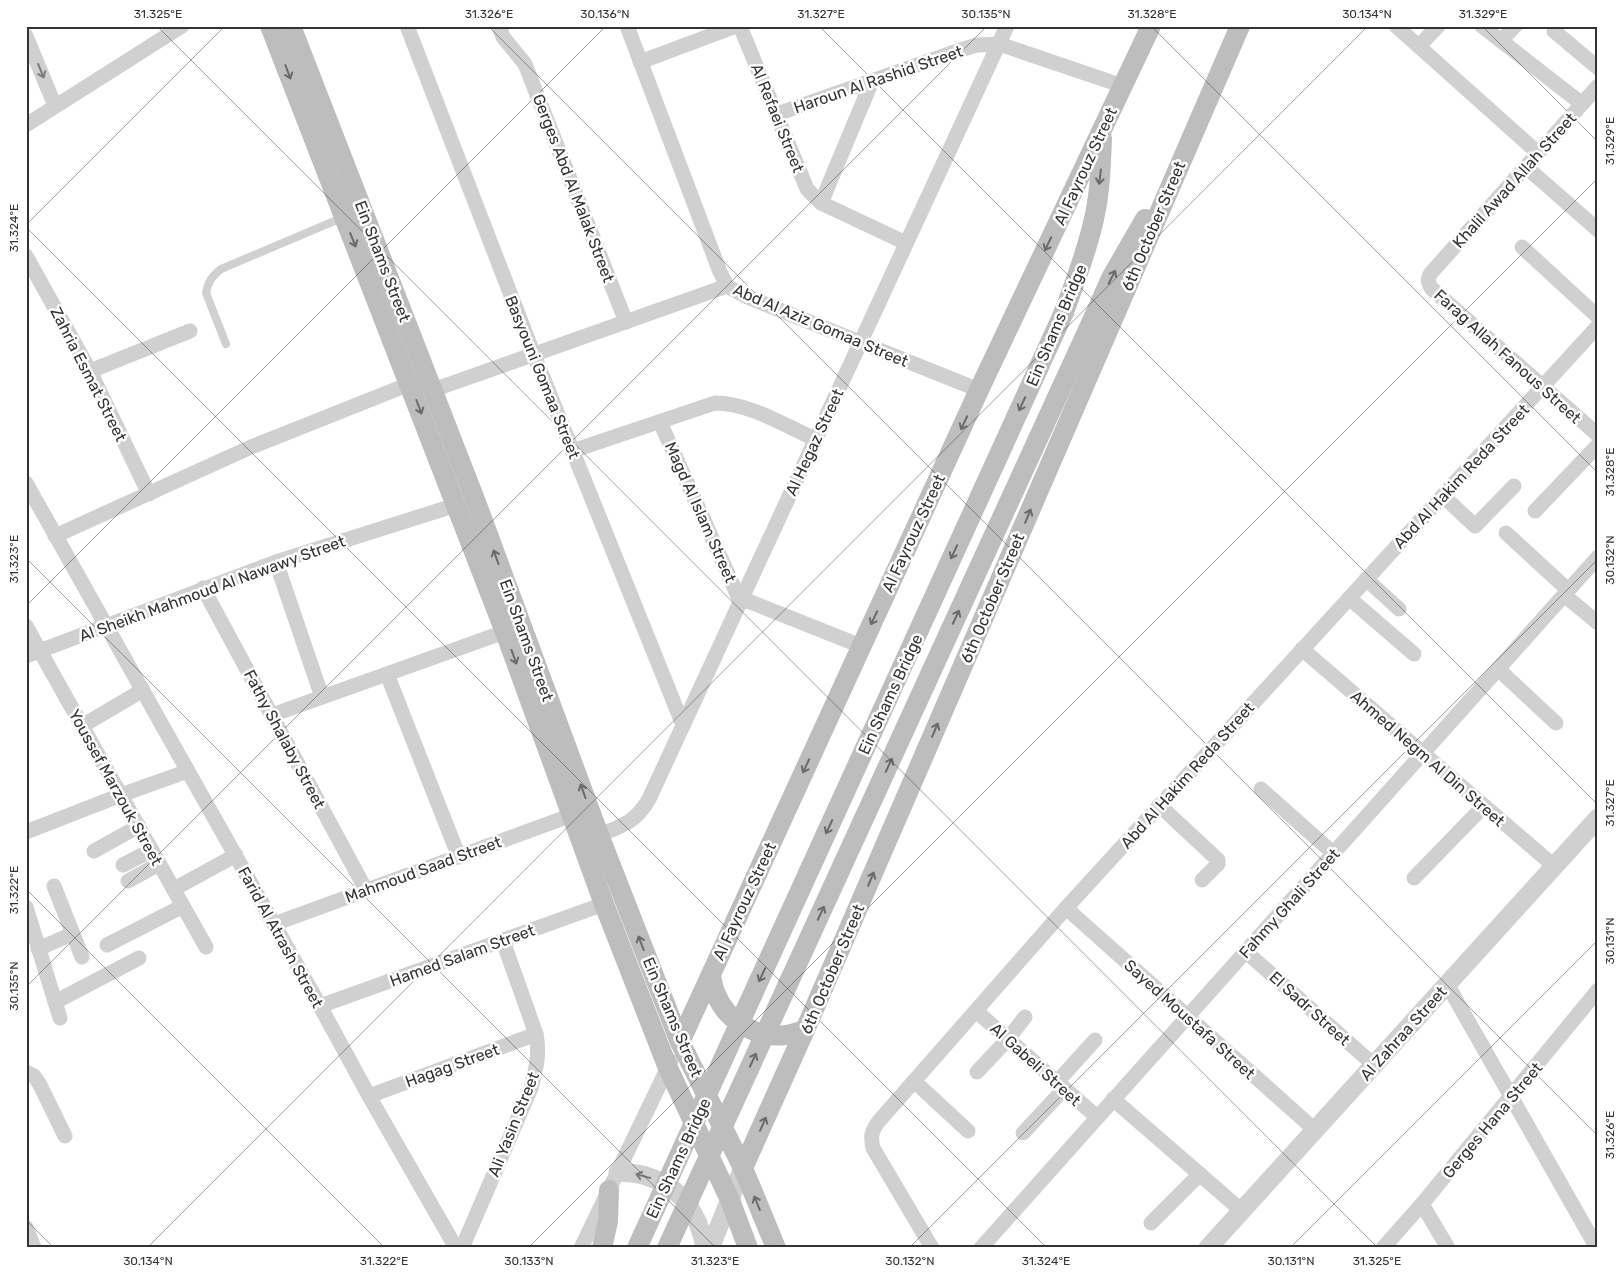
<svg xmlns="http://www.w3.org/2000/svg" width="1624" height="1274" font-family="Rubik,sans-serif">
  <style>
    .lines { fill: none; stroke-linecap: round; stroke-linejoin: round }
    .service { stroke: #d0d0d0; stroke-width: 8 }
    .minor { stroke: #d0d0d0; stroke-width: 15 }
    .tertiary { stroke: #d0d0d0; stroke-width: 19 }
    .secondary { stroke: #bdbdbd; stroke-width: 20 }
    .secondary-bridge { stroke: #bdbdbd; stroke-width: 20 }
    .oneway { stroke: #7a7a7a }
    .oneway2 { stroke: #6a6a6a }
    .ticks { fill: none; stroke: #333; stroke-width: 1; stroke-opacity: 0.45 }
    .labels { text-anchor: middle; stroke-width: 5; stroke-linejoin: round; paint-order: stroke }
    .street-label { font-size: 16px; fill: #333; stroke: #fff }
    .neatline { fill: none; stroke: #333; stroke-width: 2 }
    .ticks-label { font-size: 12px; text-anchor: middle; fill: #333 }
  </style>
  <rect width="100%" height="100%" fill="#fff"/>
  <g class="lines">
    <!-- service -->
    <path class="service" d="M 226,344 L 206,293 C 208,282 212,276 221,269 L 344,217"/>
    <!-- minor -->
    <g class="minor">
      <polyline points="407,26 534,355 683,725"/>
      <polyline points="499,26 503,37 525,64 626,322"/>
      <polyline points="627,26 720,272 727,286 745,296 979,390"/>
      <polyline points="740,26 807,189 821,203 906,243"/>
      <polyline points="1396,26 1538,153"/>
      <polyline points="1482,26 1582,104"/>
      <polyline points="1554,31 1598,68"/>
      <polyline points="26,36 55,106"/>
      <polyline points="1501,41 1515,26"/>
      <polyline points="1419,46 1438,26"/>
      <polyline points="640,62 736,26"/>
      <path d="M 1598,86 L 1431,273 C 1427,279 1428,283 1432,289 L 1598,435"/>
      <polyline points="777,114 960,50 977,45 999,44 1123,86"/>
      <polyline points="26,125 182,26"/>
      <polyline points="1526,167 1598,230"/>
      <polyline points="821,203 872,81"/>
      <polyline points="1522,247 1598,317"/>
      <polyline points="26,256 90,371 149,494"/>
      <polyline points="90,371 190,331"/>
      <polyline points="433,390 727,286"/>
      <polyline points="660,422 741,603"/>
      <path d="M 572,451 L 715,403 C 749,403 784,425 815,439"/>
      <polyline points="26,483 320,1006 369,1096 456,1248"/>
      <polyline points="1443,496 1475,526 1514,486"/>
      <polyline points="1535,511 1598,445"/>
      <polyline points="1506,533 1568,590"/>
      <polyline points="55,536 251,447 417,381"/>
      <polyline points="276,562 322,697"/>
      <polyline points="1366,579 1399,609"/>
      <polyline points="203,588 366,890"/>
      <polyline points="1564,595 1598,623"/>
      <polyline points="1349,598 1414,654"/>
      <polyline points="743,599 861,646"/>
      <polyline points="26,626 206,947"/>
      <polyline points="1302,649 1554,866"/>
      <polyline points="26,656 276,562 456,505"/>
      <polyline points="1498,669 1556,723"/>
      <polyline points="387,674 459,857"/>
      <polyline points="272,715 513,629"/>
      <polyline points="82,726 143,690"/>
      <polyline points="1261,789 1333,853"/>
      <polyline points="1159,805 1218,860 1218,864 1202,880"/>
      <polyline points="26,832 121,795 188,771"/>
      <path d="M 599,835 C 622,826 636,822 649,799 L 1007,26"/>
      <polyline points="94,851 139,826"/>
      <polyline points="123,865 152,850"/>
      <polyline points="1414,878 1484,806"/>
      <polyline points="128,881 159,864"/>
      <polyline points="54,886 82,957"/>
      <polyline points="174,889 236,855"/>
      <polyline points="26,907 60,1018"/>
      <polyline points="1066,908 1315,1130"/>
      <polyline points="274,924 572,815"/>
      <polyline points="107,945 183,906"/>
      <polyline points="38,949 72,934"/>
      <polyline points="1245,951 1374,1065"/>
      <polyline points="1447,984 1597,1248"/>
      <polyline points="55,1002 139,958"/>
      <polyline points="320,1006 604,904"/>
      <polyline points="976,1011 1097,1117"/>
      <polyline points="26,1072 34,1076 39,1083 65,1136"/>
      <polyline points="977,1072 1008,1039 1025,1017"/>
      <polyline points="914,1081 968,1131"/>
      <polyline points="1057,1082 1095,1040"/>
      <polyline points="369,1096 536,1034"/>
      <polyline points="1113,1099 1242,1211"/>
      <polyline points="1023,1133 1064,1089"/>
      <polyline points="1422,1204 1448,1248"/>
      <polyline points="1151,1223 1200,1174"/>
      <polyline points="26,1227 34,1248"/>
      <path d="M 462,1248 L 531,1088 C 536,1069 540,1054 536,1034 L 503,941"/>
      <polyline points="581,1248 671,1061"/>
      <path d="M 932,1248 L 873,1148 C 870,1136 872,1130 879,1121 L 1066,908 L 1598,326"/>
      <polyline points="981,1248 1598,557"/>
      <polyline points="1383,1248 1422,1204 1598,990"/>
    </g>
    <!-- tertiary -->
    <g class="tertiary">
      <path d="M 618,1172 C 627,1173 637,1173 646,1176 C 680,1186 699,1213 705,1248"/>
      <polyline points="710,1248 743,1168"/>
      <polyline points="1208,1248 1598,818"/>
    </g>
    <!-- secondary -->
    <g class="secondary">
      <polyline points="270,26 505,632 604,904 668,1068 730,1200 748,1248"/>
      <polyline points="291,26 476,502 599,835 680,1042 743,1168 776,1248"/>
      <path d="M 1064,312 C 1075,282 1087,251 1094,219 C 1100,193 1101,165 1102,138"/>
      <polyline points="1092,321 1111,278 1145,219"/>
      <path d="M 711,975 C 712,981 713,988 716,994 C 726,1021 758,1039 786,1035 C 792,1034 799,1032 805,1030"/>
      <polyline points="680,1042 979,390 1151,26"/>
      <polyline points="743,1168 805,1030 1240,26"/>
      <polyline points="602,1248 608,1221 609,1190"/>
    </g>
    <!-- secondary-bridge -->
    <g class="secondary-bridge">
      <polyline points="637,1248 1064,312"/>
      <polyline points="667,1248 1092,321"/>
    </g>
  </g>
  <!-- one-way arrows -->
  <defs><path id="oneway-shaft" d="M-6 0H5M1.5-3L5.5 0L1.5 3" fill="none" stroke-width="1.6" stroke-linecap="round" stroke-linejoin="round" transform="scale(1.25)"/></defs>
  <g class="oneway">
    <use href="#oneway-shaft" transform="translate(41 71) rotate(68)"/>
    <use href="#oneway-shaft" transform="translate(643 1176) rotate(-165)"/>
  </g>
  <g class="oneway2">
    <use href="#oneway-shaft" transform="translate(288 72) rotate(69)"/>
    <use href="#oneway-shaft" transform="translate(1100 177) rotate(97)"/>
    <use href="#oneway-shaft" transform="translate(353 240) rotate(68)"/>
    <use href="#oneway-shaft" transform="translate(1048 244) rotate(115)"/>
    <use href="#oneway-shaft" transform="translate(1112 277) rotate(-63)"/>
    <use href="#oneway-shaft" transform="translate(1022 404) rotate(115)"/>
    <use href="#oneway-shaft" transform="translate(419 407) rotate(69)"/>
    <use href="#oneway-shaft" transform="translate(964 423) rotate(115)"/>
    <use href="#oneway-shaft" transform="translate(1028 516) rotate(-67)"/>
    <use href="#oneway-shaft" transform="translate(954 552) rotate(115)"/>
    <use href="#oneway-shaft" transform="translate(496 557) rotate(-110)"/>
    <use href="#oneway-shaft" transform="translate(956 617) rotate(-65)"/>
    <use href="#oneway-shaft" transform="translate(874 618) rotate(115)"/>
    <use href="#oneway-shaft" transform="translate(514 657) rotate(70)"/>
    <use href="#oneway-shaft" transform="translate(935 730) rotate(-67)"/>
    <use href="#oneway-shaft" transform="translate(889 765) rotate(-65)"/>
    <use href="#oneway-shaft" transform="translate(806 766) rotate(115)"/>
    <use href="#oneway-shaft" transform="translate(583 791) rotate(-110)"/>
    <use href="#oneway-shaft" transform="translate(829 827) rotate(115)"/>
    <use href="#oneway-shaft" transform="translate(871 879) rotate(-67)"/>
    <use href="#oneway-shaft" transform="translate(821 913) rotate(-65)"/>
    <use href="#oneway-shaft" transform="translate(641 943) rotate(-111)"/>
    <use href="#oneway-shaft" transform="translate(762 975) rotate(115)"/>
    <use href="#oneway-shaft" transform="translate(753 1060) rotate(-65)"/>
    <use href="#oneway-shaft" transform="translate(763 1124) rotate(-66)"/>
    <use href="#oneway-shaft" transform="translate(757 1203) rotate(-112)"/>
  </g>
  <!-- ticks -->
  <path class="ticks" d="M 157,26 L 1378,1248M 488,26 L 1598,1136M 819,26 L 1598,805M 1151,26 L 1598,473M 1482,26 L 1598,142M 26,225 L 225,26M 26,227 L 1047,1248M 26,558 L 716,1248M 26,606 L 606,26M 26,889 L 385,1248M 26,987 L 987,26M 26,1220 L 54,1248M 147,1248 L 1368,26M 528,1248 L 1598,178M 909,1248 L 1598,559M 1290,1248 L 1598,940"/>
  <g class="labels">
    <!-- street labels -->
    <g class="street-label">
      <text transform="translate(878 79) rotate(-19)" y="6">Haroun Al Rashid Street</text>
      <text transform="translate(778 118) rotate(68)" y="6">Al Refaei Street</text>
      <text transform="translate(1085 166) rotate(-65)" y="6">Al Fayrouz Street</text>
      <text transform="translate(1514 180) rotate(-48)" y="6">Khalil Awad Allah Street</text>
      <text transform="translate(574 188) rotate(69)" y="6">Gerges Abd Al Malak Street</text>
      <text transform="translate(1153 226) rotate(-67)" y="6">6th October Street</text>
      <text transform="translate(383 261) rotate(69)" y="6">Ein Shams Street</text>
      <text transform="translate(821 325) rotate(23)" y="6">Abd Al Aziz Gomaa Street</text>
      <text transform="translate(1056 325) rotate(-67)" y="6">Ein Shams Bridge</text>
      <text transform="translate(1508 356) rotate(42)" y="6">Farag Allah Fanous Street</text>
      <text transform="translate(89 374) rotate(63)" y="6">Zahria Esmat Street</text>
      <text transform="translate(543 377) rotate(68)" y="6">Basyouni Gomaa Street</text>
      <text transform="translate(814 442) rotate(-65)" y="6">Al Hegaz Street</text>
      <text transform="translate(1461 476) rotate(-47)" y="6">Abd Al Hakim Reda Street</text>
      <text transform="translate(701 512) rotate(66)" y="6">Magd Al Islam Street</text>
      <text transform="translate(913 533) rotate(-65)" y="6">Al Fayrouz Street</text>
      <text transform="translate(212 588) rotate(-20)" y="6">Al Sheikh Mahmoud Al Nawawy Street</text>
      <text transform="translate(992 598) rotate(-67)" y="6">6th October Street</text>
      <text transform="translate(527 640) rotate(70)" y="6">Ein Shams Street</text>
      <text transform="translate(890 694) rotate(-65)" y="6">Ein Shams Bridge</text>
      <text transform="translate(285 739) rotate(62)" y="6">Fathy Shalaby Street</text>
      <text transform="translate(1428 758) rotate(41)" y="6">Ahmed Negm Al Din Street</text>
      <text transform="translate(1187 775) rotate(-48)" y="6">Abd Al Hakim Reda Street</text>
      <text transform="translate(116 787) rotate(61)" y="6">Youssef Marzouk Street</text>
      <text transform="translate(423 869) rotate(-20)" y="6">Mahmoud Saad Street</text>
      <text transform="translate(744 901) rotate(-65)" y="6">Al Fayrouz Street</text>
      <text transform="translate(1289 903) rotate(-48)" y="6">Fahmy Ghali Street</text>
      <text transform="translate(281 937) rotate(61)" y="6">Farid Al Atrash Street</text>
      <text transform="translate(462 955) rotate(-20)" y="6">Hamed Salam Street</text>
      <text transform="translate(832 969) rotate(-67)" y="6">6th October Street</text>
      <text transform="translate(1310 1008) rotate(42)" y="6">El Sadr Street</text>
      <text transform="translate(673 1017) rotate(67)" y="6">Ein Shams Street</text>
      <text transform="translate(1190 1019) rotate(42)" y="6">Sayed Moustafa Street</text>
      <text transform="translate(1403 1033) rotate(-48)" y="6">Al Zahraa Street</text>
      <text transform="translate(1036 1064) rotate(42)" y="6">Al Gabeli Street</text>
      <text transform="translate(452 1065) rotate(-20)" y="6">Hagag Street</text>
      <text transform="translate(1492 1120) rotate(-50)" y="6">Gerges Hana Street</text>
      <text transform="translate(513 1124) rotate(-68)" y="6">Ali Yasin Street</text>
      <text transform="translate(678 1158) rotate(-65)" y="6">Ein Shams Bridge</text>
    </g>
  </g>
  <!-- border -->
  <rect width="1624" height="1274" fill="none" stroke="#ffffff" stroke-width="55"/>
  <rect x="28" y="28" width="1568" height="1218" class="neatline"/>
  <g class="ticks-label">
    <text x="158" y="18">31.325°E</text>
    <text x="489" y="18">31.326°E</text>
    <text x="605" y="18">30.136°N</text>
    <text x="821" y="18">31.327°E</text>
    <text x="986" y="18">30.135°N</text>
    <text x="1152" y="18">31.328°E</text>
    <text x="1367" y="18">30.134°N</text>
    <text x="1483" y="18">31.329°E</text>
    <text transform="translate(1610 141) rotate(-90)" y="4">31.329°E</text>
    <text transform="translate(14 228) rotate(-90)" y="4">31.324°E</text>
    <text transform="translate(1610 472) rotate(-90)" y="4">31.328°E</text>
    <text transform="translate(14 559) rotate(-90)" y="4">31.323°E</text>
    <text transform="translate(1610 560) rotate(-90)" y="4">30.132°N</text>
    <text transform="translate(1610 803) rotate(-90)" y="4">31.327°E</text>
    <text transform="translate(14 890) rotate(-90)" y="4">31.322°E</text>
    <text transform="translate(1610 941) rotate(-90)" y="4">30.131°N</text>
    <text transform="translate(14 986) rotate(-90)" y="4">30.135°N</text>
    <text transform="translate(1610 1135) rotate(-90)" y="4">31.326°E</text>
    <text x="148" y="1265">30.134°N</text>
    <text x="384" y="1265">31.322°E</text>
    <text x="529" y="1265">30.133°N</text>
    <text x="715" y="1265">31.323°E</text>
    <text x="910" y="1265">30.132°N</text>
    <text x="1046" y="1265">31.324°E</text>
    <text x="1291" y="1265">30.131°N</text>
    <text x="1377" y="1265">31.325°E</text>
  </g>
</svg>
